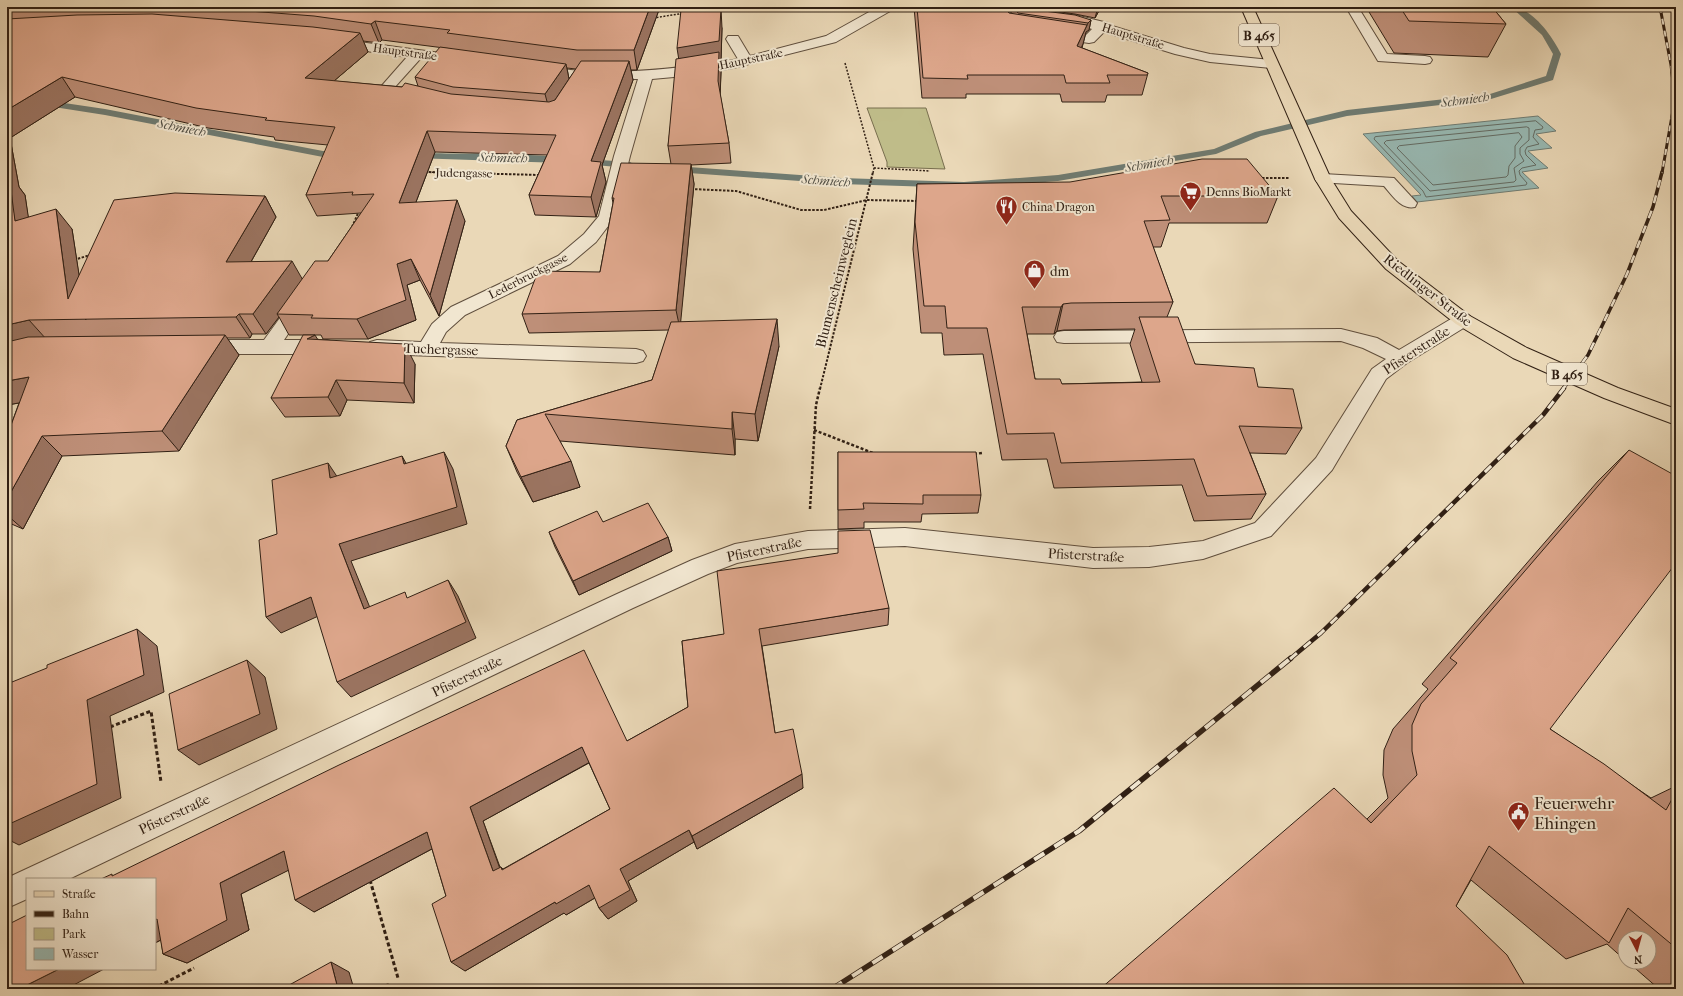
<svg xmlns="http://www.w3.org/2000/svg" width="1683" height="996" font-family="'IM FELL French Canon',serif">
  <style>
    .green { fill: #bfbc89; stroke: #786e4e }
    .water { fill: #98b9b3; stroke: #6f7c73 }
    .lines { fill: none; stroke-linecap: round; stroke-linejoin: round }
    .shore { stroke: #646c64; stroke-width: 1 }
    .stream { fill: #6f7c73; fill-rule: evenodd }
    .minor-casing { stroke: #5f4e3d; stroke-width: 2 }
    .major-casing { stroke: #312014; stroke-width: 2 }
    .path-far3 { stroke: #312014; stroke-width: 1.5; stroke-dasharray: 2 1.5; stroke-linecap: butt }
    .path-far2 { stroke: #312014; stroke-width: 2; stroke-dasharray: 2.5 1.5; stroke-linecap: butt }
    .path-far1 { stroke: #312014; stroke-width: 2.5; stroke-dasharray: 3 2; stroke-linecap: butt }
    .path { stroke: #312014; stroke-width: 3; stroke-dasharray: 4 2.5; stroke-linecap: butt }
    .minor { fill: #f1e6d0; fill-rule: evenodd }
    .major { fill: #ead8b7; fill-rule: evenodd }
    .rail-far3-casing { stroke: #312014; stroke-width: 3 }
    .rail-far2-casing { stroke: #312014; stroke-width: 3.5 }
    .rail-far1-casing { stroke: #312014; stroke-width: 4.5 }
    .rail-casing { stroke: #312014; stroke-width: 5.5 }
    .rail-far3 { stroke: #f1e6d0; stroke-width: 2; stroke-dasharray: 6; stroke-linecap: butt }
    .rail-far2 { stroke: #f1e6d0; stroke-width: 2.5; stroke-dasharray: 8; stroke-linecap: butt }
    .rail-far1 { stroke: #f1e6d0; stroke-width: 3; stroke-dasharray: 9; stroke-linecap: butt }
    .rail { stroke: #f1e6d0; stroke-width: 4; stroke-dasharray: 12; stroke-linecap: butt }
    .wall { fill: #be8f78; stroke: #312014; fill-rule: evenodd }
    .shaded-wall { fill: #9b7461; stroke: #312014 }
    .building { fill: #dda68b; stroke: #312014; fill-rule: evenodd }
    .labels { text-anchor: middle; stroke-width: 4; stroke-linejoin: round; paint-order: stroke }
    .far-street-label { font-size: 12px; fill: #312014; stroke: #f1e6d0 }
    .far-poi-label { font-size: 12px; fill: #312014; stroke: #f1e6d0; text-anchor: start }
    .shield { fill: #f1e6d0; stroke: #6b5b4c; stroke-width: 1 }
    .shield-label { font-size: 13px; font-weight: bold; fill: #312014 }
    .far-water-label { font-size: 13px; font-style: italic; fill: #504e44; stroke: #f1e6d0 }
    .poi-label { font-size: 14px; fill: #312014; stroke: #f1e6d0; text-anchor: start }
    .street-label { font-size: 14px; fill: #312014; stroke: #f1e6d0 }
    .near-poi-label { font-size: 17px; fill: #312014; stroke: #f1e6d0; text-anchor: start }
  </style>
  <rect width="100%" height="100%" fill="#ead8b7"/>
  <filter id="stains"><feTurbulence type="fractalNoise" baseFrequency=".005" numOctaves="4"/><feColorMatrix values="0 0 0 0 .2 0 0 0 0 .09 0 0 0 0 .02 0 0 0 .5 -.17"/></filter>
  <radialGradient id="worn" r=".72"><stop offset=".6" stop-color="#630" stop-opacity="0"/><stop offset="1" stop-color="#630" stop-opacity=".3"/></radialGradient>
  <!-- green -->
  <polygon class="green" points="867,108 926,108 945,169 887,167 887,162"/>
  <!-- water -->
  <polygon class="water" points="1538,116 1556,131 1536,134 1552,148 1528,151 1548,168 1522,172 1539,188 1417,202 1412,196 1421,195 1363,134"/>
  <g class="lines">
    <!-- shore -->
    <g class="shore">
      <polygon points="1536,121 1543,127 1542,129 1535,130 1533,137 1539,144 1527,147 1525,151 1526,155 1536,165 1522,168 1519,171 1520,175 1527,183 1526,185 1426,197 1423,191 1374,139 1375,137"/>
      <polygon points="1527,127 1529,128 1529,140 1520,148 1520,154 1524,161 1514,168 1516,180 1514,182 1430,191 1384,143 1386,141"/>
      <polygon points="1519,133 1522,137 1515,146 1515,158 1509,166 1508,175 1506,177 1433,185 1397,148 1399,146"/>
    </g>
    <!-- stream -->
    <g class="stream">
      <path d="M 1511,7 C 1532,7 1553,37 1561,54 L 1553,80 L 1491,99 L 1347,116 L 1261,136 L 1216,154 L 1058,181 L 964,188 L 841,184 L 675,172 L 670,169 L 675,166 L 841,178 L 964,182 L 1058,175 L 1214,149 L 1255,132 L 1347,110 L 1490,94 L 1546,76 L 1553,54 L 1542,35 Z"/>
      <polygon points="44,100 105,109 323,151 342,151 347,154 342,157 323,157 105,115 41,105 40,103"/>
      <path d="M 416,153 C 436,154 559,152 567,160 L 562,163 L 413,158 L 411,156 L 413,154 Z"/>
      <polygon points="585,159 630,162 635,165 630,168 582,164 580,162"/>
    </g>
    <defs>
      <g id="minor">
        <path d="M 878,7 L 893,7 L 892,10 L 836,42 L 733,68 L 685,76 L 652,79 L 630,156 L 615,217 L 596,242 L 570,264 L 465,315 L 446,332 L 440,343 L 636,349 L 643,351 L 646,356 L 643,361 L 636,363 L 377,354 L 370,352 L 367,347 L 370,342 L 377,340 L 421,342 L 432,324 L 451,307 L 558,256 L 584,234 L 599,216 L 614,156 L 638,79 L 581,79 L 534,72 L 532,69 L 534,66 L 539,65 C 553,67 567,70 581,71 C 632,74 683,68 733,60 L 738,59 L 726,39 L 728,36 L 738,36 L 750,56 L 826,36 Z"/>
        <path d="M 941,7 L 1015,7 L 1075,15 L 1108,23 L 1109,25 L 1184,48 L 1210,54 L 1271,60 L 1276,61 L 1278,64 L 1276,67 L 1271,68 L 1210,62 L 1175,54 L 1104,32 L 1094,42 L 1089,43 L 1055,38 L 1050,37 L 1048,34 L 1050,31 L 1055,30 L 1086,35 L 1092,29 C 1046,14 995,14 947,11 L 942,10 Z"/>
        <polygon points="1346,7 1358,7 1387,54 1425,56 1430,57 1432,60 1430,63 1425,64 1378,61"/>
        <polygon points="337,39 463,56 468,57 470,60 468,63 463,64 421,58 394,88 413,93 415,96 413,99 408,100 380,93 378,90 407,57 332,46 330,43 332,40"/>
        <path d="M 1323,174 L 1394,178 L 1417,203 L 1415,207 C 1401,210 1392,195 1384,186 L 1317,182 L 1315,179 L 1317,176 Z"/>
        <polygon points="301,295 307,297 310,301 284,340 327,340 334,342 337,347 334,352 327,354 203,354 196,352 193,347 196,342 203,340 264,340 295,297"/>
        <polygon points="1463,314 1470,316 1472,320 1470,324 1407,363 1386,379 1332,470 1271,536 1203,559 1149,567 1093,568 905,546 808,549 737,563 708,574 633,608 69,879 27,879 27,899 7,908 7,878 617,594 692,560 735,544 808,531 905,528 1093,548 1149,547 1203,541 1255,523 1316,458 1372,369 1386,359 1363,348 1341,341 1064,343 1057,342 1054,337 1057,332 1064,331 1341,329 1377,338 1399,350 1456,316"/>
      </g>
      <polygon id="major" points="1241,7 1253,7 1331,179 1351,211 1398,261 1470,316 1527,348 1618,388 1676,409 1676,425 1604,398 1513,358 1456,324 1386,269 1339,218 1315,179"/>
    </defs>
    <!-- minor casing -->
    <use href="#minor" class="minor-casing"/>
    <!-- major casing -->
    <use href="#major" class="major-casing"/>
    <!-- path-far3 -->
    <g class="path-far3">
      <polyline points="653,18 679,14 688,7"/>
      <polyline points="845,63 874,168 873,173"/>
      <polyline points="874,168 930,171"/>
      <polyline points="425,172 458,173"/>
    </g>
    <!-- path-far2 -->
    <g class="path-far2">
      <polyline points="425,172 540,175"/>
      <polyline points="1262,178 1289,178"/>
      <polyline points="691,189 736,191 801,210 824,210 867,200 918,201"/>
      <polyline points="352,227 359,211"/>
      <polyline points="74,260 90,255"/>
      <polyline points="820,389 873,172"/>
    </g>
    <!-- path-far1 -->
    <g class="path-far1">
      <polyline points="814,430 873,453"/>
      <polyline points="974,454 982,453"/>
      <polyline points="810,509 816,405 820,388"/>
    </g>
    <!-- path -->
    <g class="path">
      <polyline points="110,727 151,711 161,782"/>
      <polyline points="370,880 398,978"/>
      <polyline points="153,989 194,968"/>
    </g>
    <!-- minor -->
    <use href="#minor" class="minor"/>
    <!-- major -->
    <use href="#major" class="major"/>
    <defs>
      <polyline id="rail-far3" points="1660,7 1671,65 1675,99 1662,173"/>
      <polyline id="rail-far2" points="1563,389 1588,355 1627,274 1653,207 1662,172"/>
      <polyline id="rail-far1" points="1290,659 1321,633 1543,415 1564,388"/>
      <polyline id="rail" points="832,989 1079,831 1291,658"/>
    </defs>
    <!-- rail-far3 casing -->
    <use href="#rail-far3" class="rail-far3-casing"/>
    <!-- rail-far2 casing -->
    <use href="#rail-far2" class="rail-far2-casing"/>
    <!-- rail-far1 casing -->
    <use href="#rail-far1" class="rail-far1-casing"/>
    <!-- rail casing -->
    <use href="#rail" class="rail-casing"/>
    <!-- rail-far3 -->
    <use href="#rail-far3" class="rail-far3"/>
    <!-- rail-far2 -->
    <use href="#rail-far2" class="rail-far2"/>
    <!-- rail-far1 -->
    <use href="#rail-far1" class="rail-far1"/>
    <!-- rail -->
    <use href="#rail" class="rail"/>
  </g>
  <!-- wall -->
  <g class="wall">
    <path d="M 7,7 L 660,7 L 637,70 L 631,70 L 633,80 L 602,165 L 606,182 L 596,217 L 535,215 L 529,195 L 547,155 L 435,152 L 416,202 L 465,221 L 439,316 L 420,280 L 407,285 L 416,320 L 368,339 L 323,339 L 321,335 L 289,335 L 279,317 L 266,334 L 252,334 L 250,338 L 227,338 L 239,355 L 179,451 L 62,456 L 23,529 L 7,522 L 7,436 L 19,403 L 7,405 ZM 382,40 L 452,49 L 415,77 L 418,86 L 402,87 L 334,81 L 368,52 L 363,41 L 379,43 ZM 567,68 L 576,69 L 569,79 ZM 75,97 L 208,128 L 274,137 L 275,140 L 328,145 L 306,195 L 317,216 L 361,213 L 328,261 L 302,279 L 251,262 L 276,217 L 265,196 L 79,276 L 72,229 L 28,217 L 25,195 L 19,187 L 10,138 Z"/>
    <polygon points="914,7 1004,7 1009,13 1011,13 1012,7 1016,7 1091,20 1089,30 1086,32 1082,48 1148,73 1142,95 1107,95 1105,102 1062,102 1060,94 966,94 966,98 922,98"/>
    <polygon points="1026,7 1101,7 1095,18 1075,14"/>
    <polygon points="1366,7 1492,7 1506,24 1488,57 1394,53"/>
    <polygon points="712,11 722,28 721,60 720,61 721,72 720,94 729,143 731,163 691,165 694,184 680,322 779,346 758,441 735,439 735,455 560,441 580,487 533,502 517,472 506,446 517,420 652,380 669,330 529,333 522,314 600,272 613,203 612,198 671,164 668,146 679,58"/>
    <path d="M 917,184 L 1278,196 L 1267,223 L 1169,223 L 1161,247 L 1153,247 L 1173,302 L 1167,317 L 1195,364 L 1258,387 L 1302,428 L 1286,454 L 1250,453 L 1266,494 L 1251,519 L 1194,521 L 1182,485 L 1054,488 L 1047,459 L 1002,460 L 983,354 L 944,355 L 942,333 L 921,333 L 913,249 ZM 1135,329 L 1130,344 L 1142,382 L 1062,384 L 1035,379 L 1027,334 L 1054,334 L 1057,331 L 1064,330 Z"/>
    <polygon points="317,339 415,364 414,403 347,400 340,416 285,417 271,398"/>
    <polygon points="1629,450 1550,729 1651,798 1676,786 1676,989 1659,989 1628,962 1649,962 1649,938 1625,938 1625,960 1607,944 1566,959 1471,880 1456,906 1367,819 1388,798 1383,775 1384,750 1393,729 1428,689 1422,684 1598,481"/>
    <polygon points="838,452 981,495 978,513 922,514 921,522 864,522 864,528 838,529"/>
    <polygon points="603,522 668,537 672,551 579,595 555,547 549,532"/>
    <path d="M 889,608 L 888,625 L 762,646 L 775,733 L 803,788 L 697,849 L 694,842 L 628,881 L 637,901 L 608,919 L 599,908 L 595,898 L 566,915 L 564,913 L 465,971 L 446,896 L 432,849 L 314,912 L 288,870 L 241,894 L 249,930 L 187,963 L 163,954 L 161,940 L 155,943 L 155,879 L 115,875 L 627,741 L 688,707 L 682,641 ZM 589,763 L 610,809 L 503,869 L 501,867 L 500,867 L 483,821 Z"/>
  </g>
  <!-- shaded-wall -->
  <g class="shaded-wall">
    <polygon points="650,7 660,7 637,70 634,50"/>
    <polygon points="1098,7 1101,7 1095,18"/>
    <polygon points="721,9 722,28 721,60 720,61 721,72 720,100 680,67 677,48"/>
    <polygon points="1091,20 1089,30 1086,32 1083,44 1073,65 1077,46 1087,25 1088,23"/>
    <polygon points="375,21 382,40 379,43 371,24"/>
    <polygon points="360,33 368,52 314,98 305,78"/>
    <polygon points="629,61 633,80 602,165 606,182 596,217 591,197 591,161"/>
    <polygon points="566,64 569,79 549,109 545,94"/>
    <polygon points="62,77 75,97 10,138 19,187 25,195 32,241 15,221 7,180 7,110"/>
    <polygon points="427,131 435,152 408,223 399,203"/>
    <polygon points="691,164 694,184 680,329 676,310"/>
    <polygon points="265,196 276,217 239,283 226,262"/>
    <polygon points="457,200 465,221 439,316 430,295"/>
    <polygon points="56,209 72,229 86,320 68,299"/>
    <polygon points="411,259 420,280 407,285 416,320 368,339 357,319 397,264"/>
    <polygon points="292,261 304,282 277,314 279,317 266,334 253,314"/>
    <polygon points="1063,304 1057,331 1054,334 1061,307"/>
    <polygon points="239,314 252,334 250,338 236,317"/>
    <polygon points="777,319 779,346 758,441 755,414"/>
    <polygon points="29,320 47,340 7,350 7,325"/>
    <polygon points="225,335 239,355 179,451 162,431"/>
    <polygon points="315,335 327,355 307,339"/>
    <polygon points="405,344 415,364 414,403 404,383"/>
    <polygon points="29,377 48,398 7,405 7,381"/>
    <polygon points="336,380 347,400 340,416 328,397"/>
    <polygon points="732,412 735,439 735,455 732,429"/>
    <polygon points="42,436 62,456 23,529 7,515 7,499"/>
    <polygon points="444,452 453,469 467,524 351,561 377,625 364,609 339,544"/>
    <polygon points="402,456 412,474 404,464"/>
    <polygon points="571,461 580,487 533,502 521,477"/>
    <polygon points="328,463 340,481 330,478"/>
    <polygon points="668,537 672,551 579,595 573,581"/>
    <polygon points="448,580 458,596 476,638 351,697 337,682"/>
    <polygon points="311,597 325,613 281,633 266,617"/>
    <polygon points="137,629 157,646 164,692 110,716 121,798 19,845 7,839 7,825 87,700"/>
    <polygon points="247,660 265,677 277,729 199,765 178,750"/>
    <polygon points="582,747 590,762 483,821 505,883 493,871 470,807"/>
    <polygon points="802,774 803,788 697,849 692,836"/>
    <polygon points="689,830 694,842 628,881 637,901 608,919 599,908 620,869"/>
    <polygon points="427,832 441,844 314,912 295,900"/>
    <polygon points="284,851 303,863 241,894 249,930 187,963 163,954 220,883"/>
    <polygon points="589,885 598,896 566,915 564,913 465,971 451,962 555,902"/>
    <polygon points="157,919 181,929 155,943 155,920"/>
    <polygon points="331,962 349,972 354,989 338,989"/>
    <polygon points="59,969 104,969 66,989 19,989"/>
    <polygon points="388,984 396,988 396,989 389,989"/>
  </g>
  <!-- building -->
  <g class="building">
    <polygon points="7,7 37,7 7,9"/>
    <polygon points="197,7 650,7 634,50 577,50 447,33 450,30 375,21 371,24 314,16"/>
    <polygon points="706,7 710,7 712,11 721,9 719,41 677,48 681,10"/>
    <polygon points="917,7 1004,7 1009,13 1087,25 1077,46 1148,73 1147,75 1107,75 1110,83 1066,83 1064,75 967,75 968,79 923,78"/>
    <polygon points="1013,7 1075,15 1091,20 1088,23 1018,13"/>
    <polygon points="1400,7 1492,7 1506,24 1409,21"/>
    <polygon points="152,14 313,27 360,33 305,78 402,87 405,83 451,94 549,102 555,100 581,61 629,61 591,161 601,162 591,197 529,195 556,135 427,131 399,203 457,200 430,295 411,259 397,264 406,300 357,319 311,318 313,315 277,314 315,261 328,261 374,194 352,195 353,192 306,195 335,127 265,120 267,118 196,108 62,77 7,110 7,19 77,15"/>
    <polygon points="440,47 566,64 545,94 453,87 415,77"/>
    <polygon points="719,52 718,81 729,143 668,146 676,59"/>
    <polygon points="1202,159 1247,159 1278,196 1161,196 1170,220 1144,221 1173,302 1071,303 1063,304 1061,307 1022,307 1035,379 1060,379 1062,384 1160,382 1139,317 1178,317 1195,364 1254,368 1258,387 1293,389 1302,428 1239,426 1266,494 1207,496 1194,459 1061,463 1054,433 1007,434 987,328 947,328 945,306 924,306 915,222 917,184 1070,182"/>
    <polygon points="621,163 691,164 676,310 522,314 538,271 600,272 614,198 612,198"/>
    <polygon points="7,175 9,175 15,221 56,209 68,299 114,200 175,193 265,196 226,262 292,261 253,314 239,314 236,317 29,320 7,325"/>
    <polygon points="777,319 755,414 732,412 732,429 545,414 571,461 521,477 506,446 517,420 652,380 671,322"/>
    <polygon points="225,335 162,431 42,436 7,499 7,436 29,377 7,381 7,342 28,337"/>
    <polygon points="303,335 315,335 307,339 405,344 404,383 336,380 328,397 271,398"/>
    <polygon points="1629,450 1676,476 1676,563 1550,729 1604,764 1666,810 1676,792 1676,948 1628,908 1609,943 1489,846 1456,906 1507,955 1527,989 1100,989 1334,788 1371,823 1417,775 1412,751 1412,725 1421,704 1457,663 1450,658"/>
    <polygon points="444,452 457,507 339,544 364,609 405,592 407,598 448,580 466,622 337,682 311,597 266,617 259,540 277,534 272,480 328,463 330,478 402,456 404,464"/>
    <polygon points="838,452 976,452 981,495 923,495 923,504 863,503 864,509 838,510"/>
    <polygon points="648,503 668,537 573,581 549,532 597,511 603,522"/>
    <path d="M 870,530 L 889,608 L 759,629 L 775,733 L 793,729 L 802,774 L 692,836 L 689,830 L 620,869 L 630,890 L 599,908 L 589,885 L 556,904 L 555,902 L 451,962 L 432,904 L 446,896 L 427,832 L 295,900 L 284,851 L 220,883 L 227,920 L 163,954 L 157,919 L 155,920 L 155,879 L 101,879 L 112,874 L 112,876 L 339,765 L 584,650 L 627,741 L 688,707 L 682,641 L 724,634 L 717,571 L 838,553 L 838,531 ZM 582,747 L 610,809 L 502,870 L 501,867 L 493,871 L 470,807 Z"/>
    <polygon points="137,629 144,675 87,700 97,784 7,825 7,684 47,668 47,665"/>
    <polygon points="247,660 260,714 178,750 169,694"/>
    <polygon points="27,915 27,969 59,969 19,989 7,989 7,925"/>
    <polygon points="331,962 338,989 282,989"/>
    <polygon points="388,984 389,989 367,989"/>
  </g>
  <!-- icons -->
  <defs>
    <symbol id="supermarket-pin" viewBox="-11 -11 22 30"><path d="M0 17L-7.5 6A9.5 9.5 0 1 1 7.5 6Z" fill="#8f2418" stroke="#f1e6d0"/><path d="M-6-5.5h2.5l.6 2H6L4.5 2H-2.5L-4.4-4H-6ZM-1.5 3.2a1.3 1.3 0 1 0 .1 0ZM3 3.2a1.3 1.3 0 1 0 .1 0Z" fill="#fff"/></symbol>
    <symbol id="restaurant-pin" viewBox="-11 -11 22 30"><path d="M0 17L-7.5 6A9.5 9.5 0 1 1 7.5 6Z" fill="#8f2418" stroke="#f1e6d0"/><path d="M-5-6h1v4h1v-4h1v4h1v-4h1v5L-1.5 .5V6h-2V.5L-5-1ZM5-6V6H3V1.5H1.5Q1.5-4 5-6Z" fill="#fff"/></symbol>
    <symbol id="shop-pin" viewBox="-11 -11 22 30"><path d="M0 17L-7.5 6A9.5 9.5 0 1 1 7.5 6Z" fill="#8f2418" stroke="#f1e6d0"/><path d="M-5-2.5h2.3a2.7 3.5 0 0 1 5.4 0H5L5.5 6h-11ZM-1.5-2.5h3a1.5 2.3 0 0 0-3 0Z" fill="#fff"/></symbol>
    <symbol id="civic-pin" viewBox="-11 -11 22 30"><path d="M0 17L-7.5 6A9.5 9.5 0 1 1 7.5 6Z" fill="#8f2418" stroke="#f1e6d0"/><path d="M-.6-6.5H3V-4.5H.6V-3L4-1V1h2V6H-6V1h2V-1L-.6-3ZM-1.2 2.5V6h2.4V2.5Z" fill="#fff"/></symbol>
  </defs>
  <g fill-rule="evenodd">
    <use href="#supermarket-pin" x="1178" y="180" width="25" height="34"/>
    <use href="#restaurant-pin" x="994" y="194" width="25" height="34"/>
    <use href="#shop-pin" x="1022" y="258" width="25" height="34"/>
    <use href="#civic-pin" x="1506" y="800" width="25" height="34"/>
  </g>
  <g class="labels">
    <!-- far-street labels -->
    <g class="far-street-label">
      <text transform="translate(1133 36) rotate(17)" y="4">Hauptstraße</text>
      <text transform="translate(405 52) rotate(8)" y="4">Hauptstraße</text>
      <text transform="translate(751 59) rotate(-12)" y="4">Hauptstraße</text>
      <text transform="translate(464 173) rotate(1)" y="4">Judengasse</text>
      <text transform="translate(528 276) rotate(-27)" y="4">Lederbruckgasse</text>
    </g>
    <!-- far-poi labels -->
    <g class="far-poi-label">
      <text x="1206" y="196">Denns BioMarkt</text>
      <text x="1022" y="211">China Dragon</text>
    </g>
    <!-- shield labels -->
    <g class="shield">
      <rect x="1239" y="24" width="40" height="22" rx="3"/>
      <rect x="1547" y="363" width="40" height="22" rx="3"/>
    </g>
    <g class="shield-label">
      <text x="1259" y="40">B 465</text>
      <text x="1567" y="379">B 465</text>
    </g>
    <!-- far-water labels -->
    <g class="far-water-label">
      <text transform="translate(1465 99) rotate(-8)" y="5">Schmiech</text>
      <text transform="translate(182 127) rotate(11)" y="5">Schmiech</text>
      <text transform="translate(503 157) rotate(1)" y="5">Schmiech</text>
      <text transform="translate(1149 163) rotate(-10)" y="5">Schmiech</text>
      <text transform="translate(826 180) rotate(4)" y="5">Schmiech</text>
    </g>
    <!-- poi labels -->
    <g class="poi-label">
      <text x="1050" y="276">dm</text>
    </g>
    <!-- street labels -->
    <g class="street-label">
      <text transform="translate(836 283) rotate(-76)" y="5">Blumenscheinweglein</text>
      <text transform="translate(1428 290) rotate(38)" y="5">Riedlinger Straße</text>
      <text transform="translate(441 349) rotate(2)" y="5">Tuchergasse</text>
      <text transform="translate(1416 350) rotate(-33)" y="5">Pfisterstraße</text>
      <text transform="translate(764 549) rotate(-12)" y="5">Pfisterstraße</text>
      <text transform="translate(1086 555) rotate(3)" y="5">Pfisterstraße</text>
      <text transform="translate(467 676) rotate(-26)" y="5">Pfisterstraße</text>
      <text transform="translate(174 814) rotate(-25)" y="5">Pfisterstraße</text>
    </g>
    <!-- near-poi labels -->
    <g class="near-poi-label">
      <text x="1534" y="809">Feuerwehr<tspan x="1534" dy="20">Ehingen</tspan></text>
    </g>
  </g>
  <!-- margin -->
  <rect width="1683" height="996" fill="none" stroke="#ead8b7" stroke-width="24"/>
  <rect x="8" y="8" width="1667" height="980" fill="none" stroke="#312014" stroke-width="2"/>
  <rect x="12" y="12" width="1659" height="972" fill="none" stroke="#312014"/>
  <!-- legend -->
  <rect x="26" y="878" width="130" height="92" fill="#f1e6d0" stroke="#a49785"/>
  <rect x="34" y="891" width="20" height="6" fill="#ead8b7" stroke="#a49785"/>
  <text x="62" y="898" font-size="12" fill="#312014">Straße</text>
  <rect x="34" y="911" width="20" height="6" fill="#312014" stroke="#a49785"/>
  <text x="62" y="918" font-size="12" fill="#312014">Bahn</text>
  <rect x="34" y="928" width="20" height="12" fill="#bfbc89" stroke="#a49785"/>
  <text x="62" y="938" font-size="12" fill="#312014">Park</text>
  <rect x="34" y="948" width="20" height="12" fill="#98b9b3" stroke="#a49785"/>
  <text x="62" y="958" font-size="12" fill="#312014">Wasser</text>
  <!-- north arrow -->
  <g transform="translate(1637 950) rotate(174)"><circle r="19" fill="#f1e6d0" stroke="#a49785"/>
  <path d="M0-3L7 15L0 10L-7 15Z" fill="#8f2418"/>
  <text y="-6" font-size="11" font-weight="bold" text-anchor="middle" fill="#312014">N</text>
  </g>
  <rect width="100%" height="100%" filter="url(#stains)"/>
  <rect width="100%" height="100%" fill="url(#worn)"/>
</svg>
